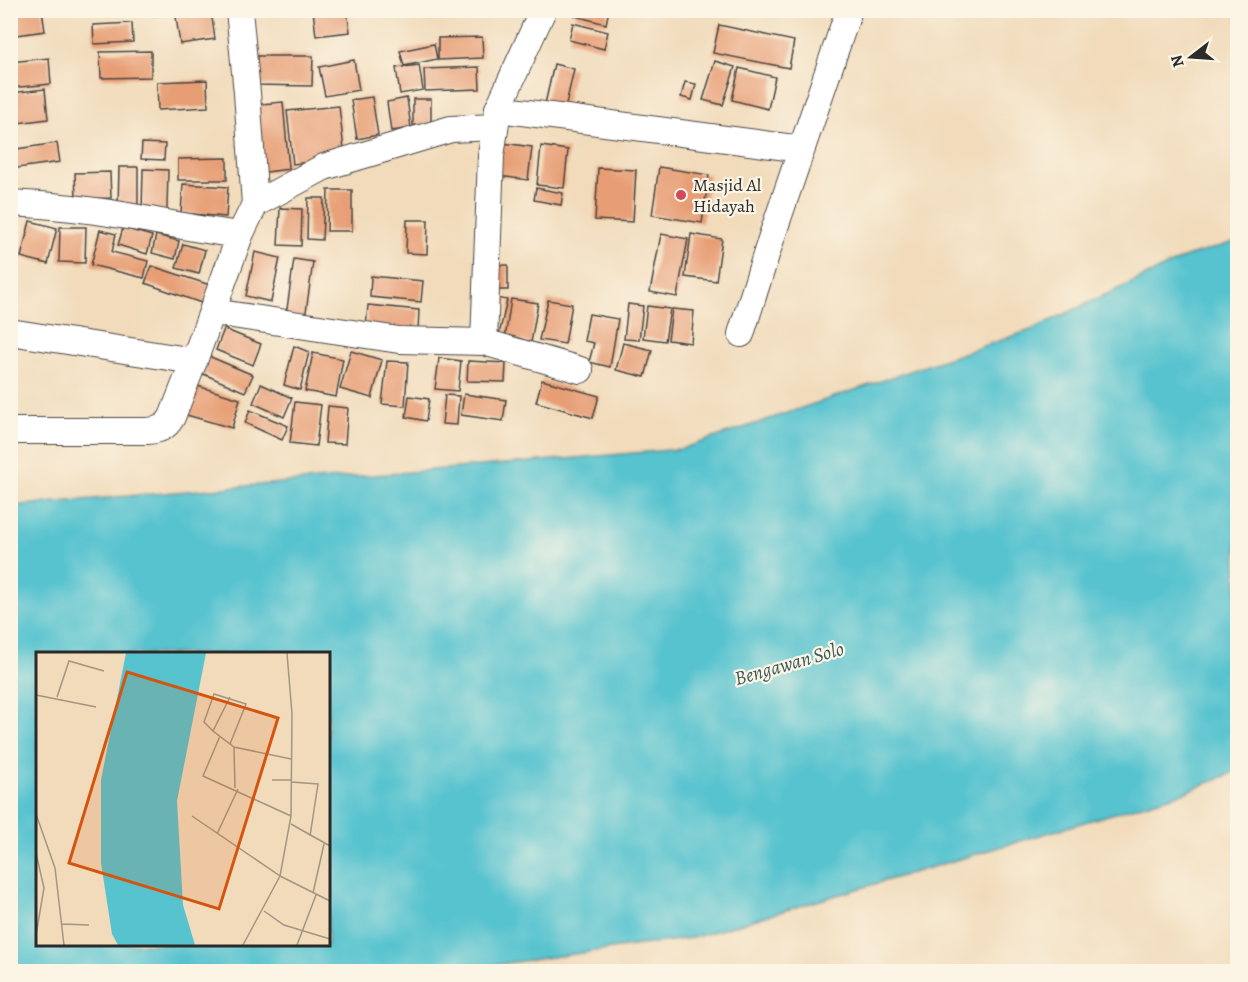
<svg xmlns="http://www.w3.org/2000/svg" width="1248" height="982" font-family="Alegreya,serif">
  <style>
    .water { fill: #56c3cf; stroke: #40777d; stroke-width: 1.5; fill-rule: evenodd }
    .building { fill: #e79e74 }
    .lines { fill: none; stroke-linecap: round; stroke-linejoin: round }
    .minor-casing { stroke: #494541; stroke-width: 28 }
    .minor { stroke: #fff; stroke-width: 26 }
    .poi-dot { fill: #d1495b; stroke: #fcf5e5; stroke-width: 2 }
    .labels { text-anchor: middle; stroke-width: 4.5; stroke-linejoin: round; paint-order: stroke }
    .poi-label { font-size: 18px; fill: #2b2b2b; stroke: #fcf5e5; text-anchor: start }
    .water-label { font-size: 20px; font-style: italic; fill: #38595c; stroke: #fcf5e5 }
    .inset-road { fill: none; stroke: #a29581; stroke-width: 1.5 }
    .view { fill: #d5540f; fill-opacity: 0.15; stroke: #d5540f; stroke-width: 3 }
    .inset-edge { fill: none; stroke: #2b2b2b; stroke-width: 3 }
  </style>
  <rect width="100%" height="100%" fill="#fcf5e5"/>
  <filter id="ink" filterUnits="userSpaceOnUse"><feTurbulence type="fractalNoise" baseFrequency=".0167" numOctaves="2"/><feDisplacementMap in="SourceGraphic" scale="12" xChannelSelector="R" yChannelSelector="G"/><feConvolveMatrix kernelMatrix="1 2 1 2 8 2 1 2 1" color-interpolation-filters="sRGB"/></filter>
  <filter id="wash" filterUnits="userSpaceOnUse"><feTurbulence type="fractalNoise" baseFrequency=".008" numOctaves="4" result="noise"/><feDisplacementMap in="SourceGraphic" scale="24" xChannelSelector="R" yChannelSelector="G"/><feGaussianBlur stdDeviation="1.35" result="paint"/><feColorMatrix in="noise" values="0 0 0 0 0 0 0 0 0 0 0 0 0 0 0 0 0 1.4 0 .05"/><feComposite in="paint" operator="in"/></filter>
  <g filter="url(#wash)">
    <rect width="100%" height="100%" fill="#f1dbbb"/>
    <!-- water -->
    <path class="water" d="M 1237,241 L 1237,771 L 1186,792 L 692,938 L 442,972 L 11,971 L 11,506 L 681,449 L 1031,330 L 1186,257 ZM 38,654 L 328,654 L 328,944 L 38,944 Z"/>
    <g id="blocks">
      <!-- building -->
      <g class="building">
        <polygon points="10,10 42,10 45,31 10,36"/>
        <polygon points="151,10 169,10 169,13 152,16"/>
        <polygon points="313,10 347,10 350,32 316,36"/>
        <polygon points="439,10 455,10 455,12 439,13"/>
        <polygon points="576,10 609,10 606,24 575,16"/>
        <polygon points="211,11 215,39 180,44 176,17"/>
        <polygon points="132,23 133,42 94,44 93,25"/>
        <polygon points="573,23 608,32 604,49 569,40"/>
        <polygon points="719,25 794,41 789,68 713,53"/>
        <polygon points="482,37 483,58 438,60 438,38"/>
        <polygon points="434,44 437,59 404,66 400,51"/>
        <polygon points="151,51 151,77 101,78 100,52"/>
        <polygon points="255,56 313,56 312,86 254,85"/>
        <polygon points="49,58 51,84 10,88 10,62"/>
        <polygon points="354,60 359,90 325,96 319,67"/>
        <polygon points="715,61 735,67 723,105 703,100"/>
        <polygon points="554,64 574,69 565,109 545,104"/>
        <polygon points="419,65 423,90 400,94 396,68"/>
        <polygon points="479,67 480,89 425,91 424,69"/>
        <polygon points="739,68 775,77 768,109 732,100"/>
        <polygon points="207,80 208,107 158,110 157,82"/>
        <polygon points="685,82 696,84 692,100 681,97"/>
        <polygon points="45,89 48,119 10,124 10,93"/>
        <polygon points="372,97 378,135 357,139 351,100"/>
        <polygon points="407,98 411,128 391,131 387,102"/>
        <rect x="413" y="99" width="18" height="26"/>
        <polygon points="283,102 289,169 259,173 251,105"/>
        <polygon points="339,106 345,158 293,164 287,111"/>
        <polygon points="57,143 60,162 10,169 10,150"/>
        <polygon points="142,143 165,144 164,160 141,159"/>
        <polygon points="503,143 532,147 528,180 499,176"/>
        <polygon points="541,146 568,150 564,188 537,185"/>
        <polygon points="227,158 227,180 178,180 178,159"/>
        <polygon points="119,167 138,167 138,206 118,206"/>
        <polygon points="659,167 709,175 702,223 652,215"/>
        <polygon points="598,168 636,170 633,222 595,220"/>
        <polygon points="143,169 168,170 167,210 142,210"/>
        <polygon points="110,172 111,198 76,199 75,173"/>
        <polygon points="183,184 228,187 226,217 181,213"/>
        <polygon points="536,188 563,193 561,205 534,200"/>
        <polygon points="328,190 352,190 352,231 327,231"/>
        <polygon points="308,198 324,198 322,240 307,239"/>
        <polygon points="280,208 302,209 301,246 278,245"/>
        <polygon points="407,220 428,220 427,254 406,253"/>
        <polygon points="30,221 57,228 48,264 21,257"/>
        <polygon points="60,227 86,227 85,263 59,262"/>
        <polygon points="123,228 152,236 147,254 118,245"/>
        <polygon points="100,230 116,234 112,252 148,261 144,278 91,265"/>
        <polygon points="661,234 688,239 677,297 650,292"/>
        <polygon points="691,234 722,239 716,281 685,277"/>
        <polygon points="156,235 179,241 175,259 152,253"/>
        <polygon points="183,244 205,250 199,274 176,268"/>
        <polygon points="255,252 280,258 271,302 246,296"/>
        <polygon points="294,259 313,262 305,319 286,316"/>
        <rect x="490" y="265" width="18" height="25"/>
        <polygon points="152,266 210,285 204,304 145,283"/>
        <polygon points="371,276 423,281 421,302 370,297"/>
        <polygon points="492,297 507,300 499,335 485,330"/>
        <polygon points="511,299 538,303 531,343 505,339"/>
        <polygon points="548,300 572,304 565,344 539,340"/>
        <polygon points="628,304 643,306 639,340 624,339"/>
        <polygon points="368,305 419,310 418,331 366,327"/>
        <polygon points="647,306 670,309 665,341 643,338"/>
        <polygon points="672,309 694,311 691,343 668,340"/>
        <polygon points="589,314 618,319 610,367 589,362 594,343 584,341"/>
        <polygon points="224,329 261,344 253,365 216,350"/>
        <polygon points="623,343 652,350 645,377 616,370"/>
        <polygon points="294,346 309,352 300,390 284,385"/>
        <polygon points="351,351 382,360 372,398 340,389"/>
        <polygon points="313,353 343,359 336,397 305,391"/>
        <polygon points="206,355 253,375 245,392 199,372"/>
        <polygon points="439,358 461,361 458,391 435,389"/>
        <polygon points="387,361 408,362 405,406 382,404"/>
        <polygon points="468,361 506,363 505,382 467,381"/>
        <polygon points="542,380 599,396 593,418 536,402"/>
        <polygon points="191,384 240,399 232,428 183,414"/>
        <polygon points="261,384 292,398 284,417 253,403"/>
        <polygon points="464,394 506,400 503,421 461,415"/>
        <polygon points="445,395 459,396 457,425 442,424"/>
        <polygon points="409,396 429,399 426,421 406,417"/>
        <polygon points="295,402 321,405 316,446 290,443"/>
        <polygon points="328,406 348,408 345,444 325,443"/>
        <polygon points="250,410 288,426 282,440 245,423"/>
      </g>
    </g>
  </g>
  <g filter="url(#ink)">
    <use href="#blocks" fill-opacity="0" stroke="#494541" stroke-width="1.5"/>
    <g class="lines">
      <defs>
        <g id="minor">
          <polyline points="498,109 802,149"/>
          <path d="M 10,203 C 53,205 97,210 139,218 C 173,224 206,231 240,235"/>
          <polyline points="255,204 324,167 451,129 494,127"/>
          <polyline points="213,312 399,340 484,342 491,156 498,109 543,10"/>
          <polyline points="10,332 194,361 240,235 255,204 247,93 239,10"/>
          <polyline points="741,334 772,236 849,10"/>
          <polyline points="484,342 580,370"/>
          <path d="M 10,431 L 147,431 C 159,430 166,428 172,417 L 194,361"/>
        </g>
      </defs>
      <!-- minor casing -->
      <use href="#minor" class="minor-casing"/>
      <!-- minor -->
      <use href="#minor" class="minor"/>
    </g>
  </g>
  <!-- markers -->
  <circle class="poi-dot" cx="681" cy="195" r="6"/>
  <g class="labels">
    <!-- poi labels -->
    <g class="poi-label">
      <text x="693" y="191">Masjid Al<tspan x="693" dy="21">Hidayah</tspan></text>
    </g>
    <!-- water labels -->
    <g class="water-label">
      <text transform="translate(789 663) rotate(-16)" y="7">Bengawan Solo</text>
    </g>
  </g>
  <!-- overview -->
  <g transform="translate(36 652)">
    <rect width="294" height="294" fill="#f1dbbb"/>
    <path d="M 90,1 L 170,1 L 141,149 L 147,253 L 159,293 L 82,293 L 76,282 L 65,211 L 65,128 Z" fill="#56c3cf"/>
    <path class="inset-road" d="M 251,1 L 256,62 L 255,164 L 244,224 L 294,249M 0,43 L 60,55M 21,45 L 33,9 L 68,19M 194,45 L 177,79 L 198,95 L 255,107M 177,79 L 168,70 L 178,42 L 210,52 L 194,92M 184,84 L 167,124 L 255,164M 198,95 L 199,136M 236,128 L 255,128M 255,130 L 282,132 L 274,184M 0,162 L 19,216 L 28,293M 156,164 L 244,224 L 207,293M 255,172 L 294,194M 181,182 L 202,137M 0,201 L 8,236 L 0,283M 277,241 L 288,192M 228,259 L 248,273 L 294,287M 26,272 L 53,273M 261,293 L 280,243"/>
    <path class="view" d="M 91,20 L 242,66 L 183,257 L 33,211 Z"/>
    <rect width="294" height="294" class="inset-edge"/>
  </g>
  <!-- margin -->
  <rect width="1248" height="982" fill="none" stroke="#fcf5e5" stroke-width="36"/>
  <!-- north arrow -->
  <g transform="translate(1191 57) rotate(253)" stroke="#fcf5e5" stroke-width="4.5" paint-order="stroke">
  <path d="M0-4.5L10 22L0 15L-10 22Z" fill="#2b2b2b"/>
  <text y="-9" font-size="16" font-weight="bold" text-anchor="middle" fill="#2b2b2b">N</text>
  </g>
</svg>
